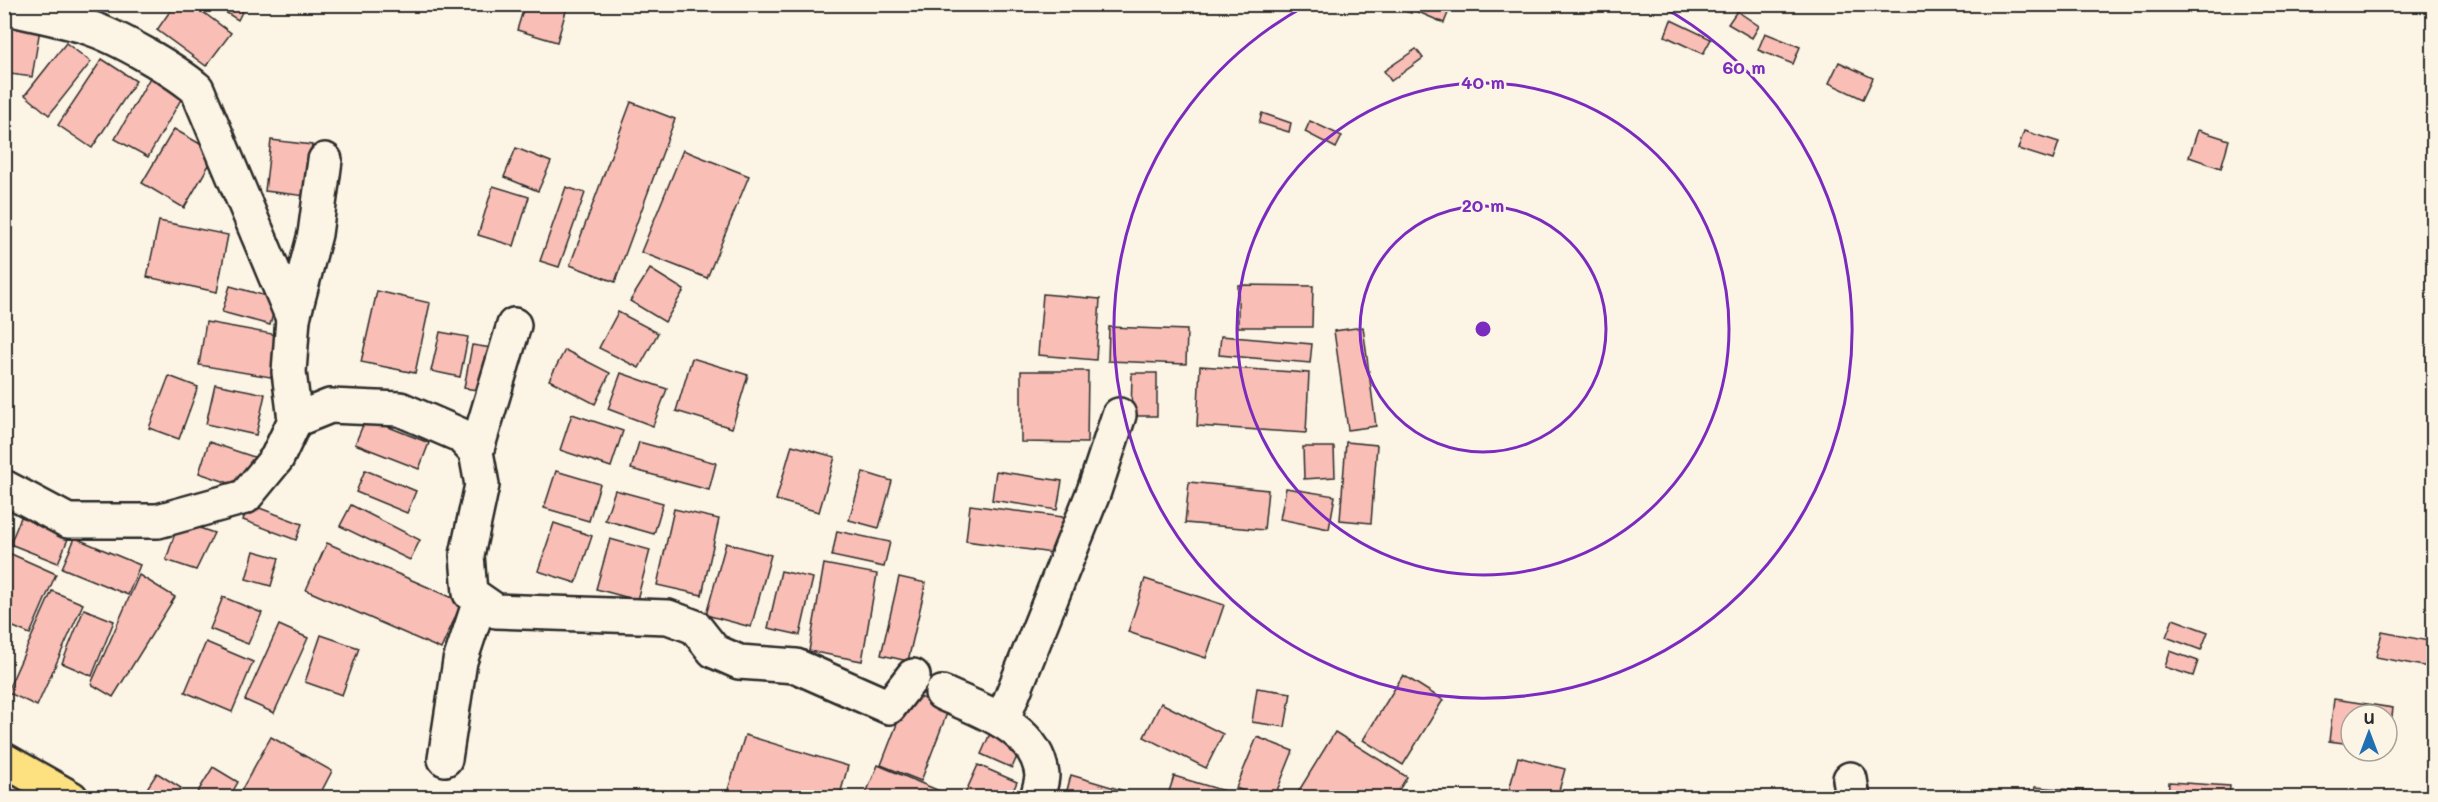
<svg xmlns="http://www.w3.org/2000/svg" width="2438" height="802" font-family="Mali,sans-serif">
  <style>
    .building { fill: #f9beb5; stroke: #2b2b2b; stroke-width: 1.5 }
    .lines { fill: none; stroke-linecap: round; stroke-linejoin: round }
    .minor-casing { stroke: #2b2b2b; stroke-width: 38 }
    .highway-casing { stroke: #2b2b2b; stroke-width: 38 }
    .minor { stroke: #fcf5e5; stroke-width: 33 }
    .highway { stroke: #fde080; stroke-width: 33 }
    .ring { fill: none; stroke: #7b2cbf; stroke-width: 3 }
    .centre { fill: #7b2cbf; stroke: #fcf5e5; stroke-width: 3 }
    .ring-label { font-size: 18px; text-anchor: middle; font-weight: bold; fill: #7b2cbf; stroke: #fcf5e5; stroke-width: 5; stroke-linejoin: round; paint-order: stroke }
  </style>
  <rect width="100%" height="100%" fill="#fcf5e5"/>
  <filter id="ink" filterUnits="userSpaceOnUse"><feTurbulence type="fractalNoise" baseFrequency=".0167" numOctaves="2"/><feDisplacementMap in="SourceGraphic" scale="12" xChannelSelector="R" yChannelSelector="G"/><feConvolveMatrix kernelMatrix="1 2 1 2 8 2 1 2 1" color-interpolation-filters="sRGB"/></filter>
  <g filter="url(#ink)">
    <!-- building -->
    <g class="building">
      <polygon points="175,4 192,4 231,33 206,66 157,30"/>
      <polygon points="212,4 246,4 238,20"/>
      <polygon points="525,4 568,4 557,42 517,30"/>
      <polygon points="1384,4 1413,4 1411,13"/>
      <polygon points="1419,4 1441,4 1450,8 1444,23 1416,11"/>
      <polygon points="1737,11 1759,26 1752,38 1728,24"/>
      <polygon points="1671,20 1711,39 1703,54 1665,36"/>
      <polygon points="4,24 40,29 32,77 4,73"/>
      <polygon points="1765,33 1800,47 1793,64 1758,50"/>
      <polygon points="66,43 91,62 49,115 25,95"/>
      <polygon points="1416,49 1423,58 1391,81 1384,71"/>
      <polygon points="102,59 136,81 92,148 58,125"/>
      <polygon points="1839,62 1873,78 1863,99 1829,83"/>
      <polygon points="155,69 188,87 148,157 115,139"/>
      <polygon points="631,102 675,119 615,282 570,265"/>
      <polygon points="1262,113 1291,123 1289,132 1259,123"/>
      <polygon points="1310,121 1342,136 1336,148 1305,132"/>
      <polygon points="174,129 216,153 184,208 142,183"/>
      <polygon points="2198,130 2229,140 2221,168 2189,157"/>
      <polygon points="2024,131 2059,142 2053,160 2018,149"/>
      <polygon points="271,140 312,145 306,196 265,191"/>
      <polygon points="516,148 551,162 538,191 504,177"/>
      <polygon points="683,150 749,176 707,278 641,252"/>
      <polygon points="493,186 529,197 514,246 478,235"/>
      <polygon points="566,187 585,193 559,267 540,261"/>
      <polygon points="159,221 228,235 217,292 147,277"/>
      <polygon points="650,269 684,290 665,322 630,301"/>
      <polygon points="1238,285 1313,286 1312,327 1238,327"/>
      <polygon points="230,286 277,299 270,325 222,312"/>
      <polygon points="377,291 430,303 415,373 361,362"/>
      <polygon points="1043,294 1100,299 1096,360 1038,355"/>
      <polygon points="618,312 658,333 639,368 599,348"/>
      <polygon points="206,322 289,337 282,379 199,365"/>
      <polygon points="1109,327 1187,330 1186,364 1108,361"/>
      <polygon points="1363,327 1376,426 1348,430 1334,331"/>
      <polygon points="440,332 468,337 460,377 431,371"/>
      <polygon points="1221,336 1312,344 1310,363 1219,355"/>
      <polygon points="472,345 498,349 491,392 464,388"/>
      <polygon points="565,350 610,373 595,404 549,380"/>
      <polygon points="692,358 748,375 732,428 676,411"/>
      <polygon points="1200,366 1309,373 1306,433 1197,426"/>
      <polygon points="1021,371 1088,371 1087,443 1021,442"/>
      <polygon points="621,373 667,389 653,426 608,409"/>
      <polygon points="1132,373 1157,373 1157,416 1131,416"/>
      <polygon points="169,376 198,387 179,439 149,428"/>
      <polygon points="215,384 265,394 256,435 206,424"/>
      <polygon points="572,414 623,431 611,467 560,450"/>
      <polygon points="366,418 429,443 419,469 355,444"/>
      <polygon points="209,442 254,457 244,488 199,473"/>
      <polygon points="639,442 716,463 709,490 631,469"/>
      <polygon points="1346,442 1377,445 1371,523 1340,520"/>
      <polygon points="792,445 835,457 819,512 776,500"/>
      <polygon points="1303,447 1334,447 1335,477 1304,479"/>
      <polygon points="365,470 416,491 407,513 356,492"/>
      <polygon points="556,471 600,484 589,521 544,508"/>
      <polygon points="996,471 1062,481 1057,510 992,500"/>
      <polygon points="863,472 892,481 879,528 849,520"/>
      <polygon points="1189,482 1268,490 1264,530 1185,523"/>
      <polygon points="1286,488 1335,496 1329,529 1280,519"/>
      <polygon points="615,490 663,503 654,534 605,520"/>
      <polygon points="249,504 302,524 296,540 243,520"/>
      <polygon points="351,505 420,540 410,560 340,526"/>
      <polygon points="970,505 1070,518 1066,555 966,541"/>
      <polygon points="674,509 719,519 702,595 657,585"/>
      <polygon points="22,515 70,534 58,563 10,544"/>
      <polygon points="179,521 214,533 196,570 166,560"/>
      <polygon points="554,523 592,536 576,583 538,571"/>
      <polygon points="837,531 890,542 884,567 832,556"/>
      <polygon points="75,538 140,565 128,595 62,568"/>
      <polygon points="610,539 650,550 637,600 596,589"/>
      <polygon points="327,543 462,602 441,649 306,590"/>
      <polygon points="726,543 771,555 751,627 706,615"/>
      <polygon points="254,551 279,558 271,586 246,579"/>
      <polygon points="9,553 56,574 30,634 4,623 4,563"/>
      <polygon points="824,564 877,574 862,661 809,651"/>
      <polygon points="781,571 813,578 800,635 768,628"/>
      <polygon points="139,575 175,597 113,697 91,684"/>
      <polygon points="899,577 926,583 908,661 881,655"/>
      <polygon points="1145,579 1224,605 1206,658 1128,632"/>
      <polygon points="52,591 83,604 37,706 7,692"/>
      <polygon points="223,597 262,613 248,644 210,629"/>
      <polygon points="84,609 114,621 92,676 62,663"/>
      <polygon points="2173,619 2208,632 2201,650 2166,637"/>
      <polygon points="279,625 308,638 274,713 245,700"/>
      <polygon points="2382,632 2434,642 2434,668 2376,657"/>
      <polygon points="321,635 359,648 342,695 305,682"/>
      <polygon points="206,642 253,662 232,712 185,692"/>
      <polygon points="2170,651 2198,661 2193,676 2165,667"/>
      <polygon points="1403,675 1443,700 1403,765 1363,740"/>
      <polygon points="1257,688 1291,693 1285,727 1252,722"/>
      <polygon points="909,693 949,708 921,781 881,765"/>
      <polygon points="2334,699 2393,708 2388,749 2387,715 2351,715 2351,744 2329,741"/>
      <polygon points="1161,703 1223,734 1206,768 1144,737"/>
      <polygon points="993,727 1024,740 1012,768 981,754"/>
      <polygon points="1335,732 1407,777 1394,798 1295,797"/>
      <polygon points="745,735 848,766 839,798 741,798 727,793"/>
      <polygon points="271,737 332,771 318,798 237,798"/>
      <polygon points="1257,737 1293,751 1274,798 1259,798 1236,788"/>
      <polygon points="1518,757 1565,769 1557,798 1507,798"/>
      <polygon points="878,765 949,795 948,798 864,798"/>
      <polygon points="978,765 1017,782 1010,798 963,798"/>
      <polygon points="213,767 238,782 229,798 194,798"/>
      <polygon points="157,773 181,788 175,798 142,796"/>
      <polygon points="1071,775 1148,798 1065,798"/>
      <polygon points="1174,776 1228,792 1226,798 1167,798"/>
      <polygon points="2169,782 2230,786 2229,798 2168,798"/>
      <polygon points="2035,787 2072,790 2072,798 2034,798"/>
      <polygon points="2075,790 2093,791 2092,798 2075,798"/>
    </g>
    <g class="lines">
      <defs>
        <g id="minor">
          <path d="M 4,7 C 32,14 60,19 87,27 C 118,37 172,68 197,89 L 293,318"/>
          <polyline points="295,420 289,372 293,318 315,234 325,160"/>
          <polyline points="476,452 514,325"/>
          <polyline points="4,487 68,521 158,521 245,497 277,458 295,420 330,406 400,409 460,435 476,452 482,485 467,555 470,593 496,611 668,617 695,627 714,651 739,662 796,666 889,707 913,676"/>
          <path d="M 942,693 C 979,710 1037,727 1042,775 C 1042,781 1039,791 1037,798"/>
          <polyline points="1002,721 1094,491 1119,415"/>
          <polyline points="445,759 460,661 480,601"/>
          <polyline points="1850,779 1853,798"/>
        </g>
        <polyline id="highway" points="4,760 71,798"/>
      </defs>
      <!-- minor casing -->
      <use href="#minor" class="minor-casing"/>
      <!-- highway casing -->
      <use href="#highway" class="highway-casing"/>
      <!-- minor -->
      <use href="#minor" class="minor"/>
      <!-- highway -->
      <use href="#highway" class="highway"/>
    </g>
  </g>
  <!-- distance rings -->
  <g class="ring">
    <circle cx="1483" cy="329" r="123"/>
    <circle cx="1483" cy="329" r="246"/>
    <path d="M1659 5A369 369 0 1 1 1307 5"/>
  </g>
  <circle cx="1483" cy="329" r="9" class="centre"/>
  <g class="ring-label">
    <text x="1744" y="74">60 m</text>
    <text x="1483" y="89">40 m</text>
    <text x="1483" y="212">20 m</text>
  </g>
  <!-- margin -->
  <rect width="2438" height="802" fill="none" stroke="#fcf5e5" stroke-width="24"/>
  <rect x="12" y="12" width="2414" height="778" fill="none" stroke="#2b2b2b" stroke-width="2" filter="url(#ink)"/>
  <!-- north arrow -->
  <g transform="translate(2369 733)"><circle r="28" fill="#fcf5e5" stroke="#a8a49b" stroke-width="1.5"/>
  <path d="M0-4.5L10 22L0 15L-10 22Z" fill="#1f6fb2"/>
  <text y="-9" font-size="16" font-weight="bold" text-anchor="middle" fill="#2b2b2b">U</text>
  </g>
</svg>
